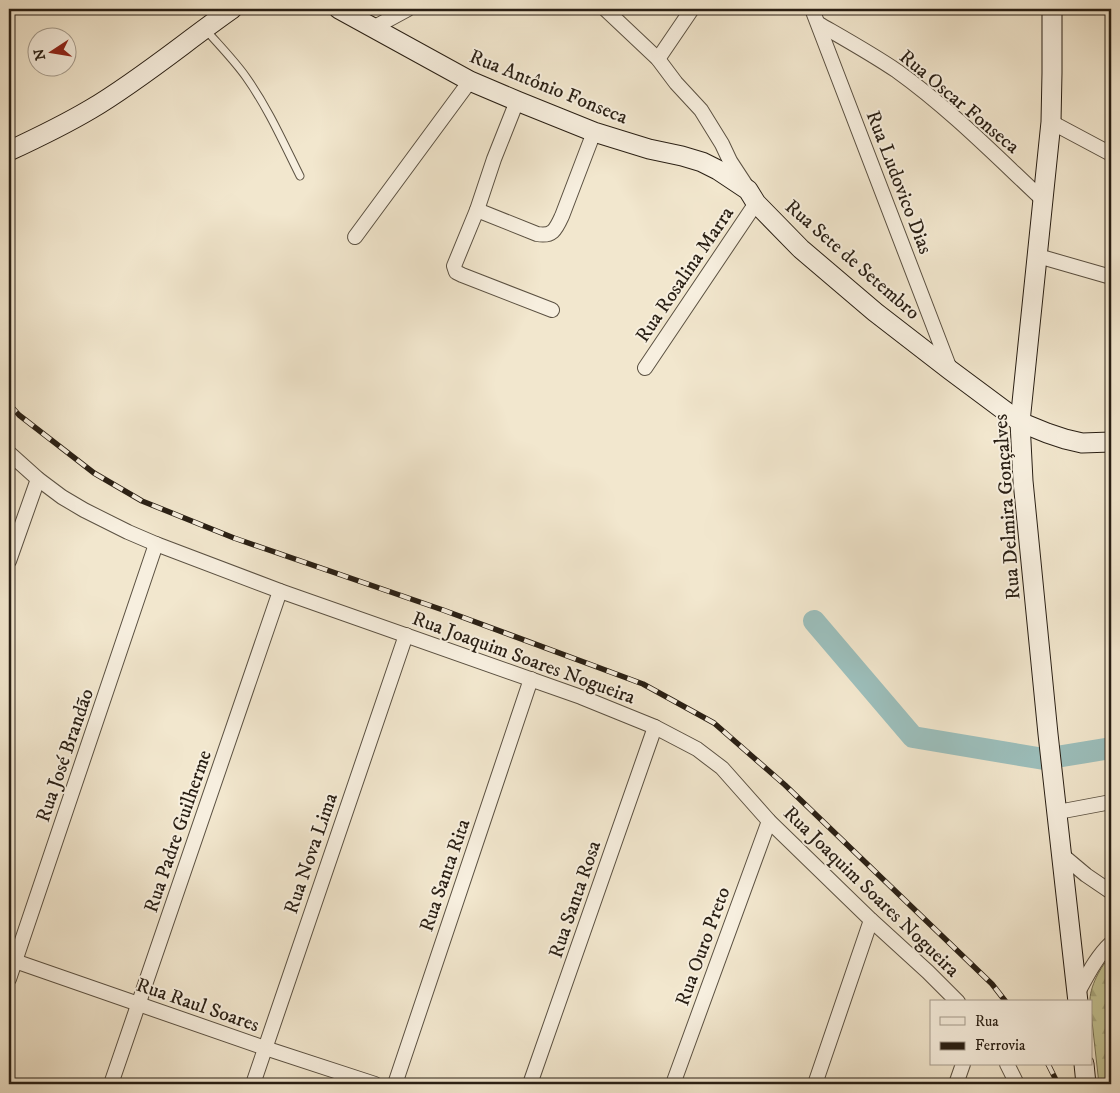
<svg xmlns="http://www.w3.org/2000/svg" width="1120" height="1093" font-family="'IM FELL DW Pica',serif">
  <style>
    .forest { fill: url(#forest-firs); stroke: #767154 }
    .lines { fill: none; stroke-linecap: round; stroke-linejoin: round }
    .river { stroke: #9cbfbc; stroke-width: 22 }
    .lane-casing { stroke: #5b5142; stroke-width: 9 }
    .street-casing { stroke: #5b5142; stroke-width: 16 }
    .secondary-casing { stroke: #291f14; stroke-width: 21 }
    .lane { stroke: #f7efdf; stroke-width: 7 }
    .street { stroke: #f7efdf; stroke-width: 14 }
    .secondary { stroke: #f7efdf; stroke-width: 19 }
    .rail-casing { stroke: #291f14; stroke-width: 5.5 }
    .rail { stroke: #f7efdf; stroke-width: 4; stroke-dasharray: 11; stroke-linecap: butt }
    .labels { text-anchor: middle; stroke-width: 4; stroke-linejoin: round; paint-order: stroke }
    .street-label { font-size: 20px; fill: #291f14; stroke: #f7efdf }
  </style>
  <defs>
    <pattern id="forest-firs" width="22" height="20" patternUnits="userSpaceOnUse" patternTransform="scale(1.25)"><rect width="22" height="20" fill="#c3c393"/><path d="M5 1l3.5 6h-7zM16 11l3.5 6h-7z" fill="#a8a77e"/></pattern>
  </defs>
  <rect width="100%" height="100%" fill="#f2e7ce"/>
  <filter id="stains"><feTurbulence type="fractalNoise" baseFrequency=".004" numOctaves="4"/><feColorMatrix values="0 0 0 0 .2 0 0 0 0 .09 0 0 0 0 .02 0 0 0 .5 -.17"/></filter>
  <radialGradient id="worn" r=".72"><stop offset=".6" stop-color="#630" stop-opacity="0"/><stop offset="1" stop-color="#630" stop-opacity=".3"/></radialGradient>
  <!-- forest -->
  <path class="forest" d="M 1111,956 L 1111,1084 L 1099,1084 L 1091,1012 L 1091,1002 L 1090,1002 C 1089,988 1101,965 1111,956 Z"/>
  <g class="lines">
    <!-- river -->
    <polyline class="river" points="814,621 913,737 1044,759 1111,748"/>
    <defs>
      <path id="lane" d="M 205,29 C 219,45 234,60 246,77 C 268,108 283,142 300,176"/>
      <g id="street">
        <polyline points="605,9 658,59 676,83 701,110 722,144 730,161 747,187"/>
        <polyline points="812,9 950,369"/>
        <path d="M 819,24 C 845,39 872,54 897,71 C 950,109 996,156 1043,200"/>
        <polyline points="373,28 408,9"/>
        <polyline points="658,59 692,9"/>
        <polyline points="517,101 494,159 477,210 454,266 456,272 462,275 552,310"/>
        <polyline points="1051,122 1111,154"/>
        <path d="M 477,210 L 537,234 C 553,237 556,229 562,216 L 594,132"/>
        <polyline points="355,237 470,81"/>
        <polyline points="1038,256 1111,277"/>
        <polyline points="645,368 756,203"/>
        <polyline points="9,453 38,479 62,497 84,510 128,532 156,544 280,591 581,697 655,727 697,749 722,768 769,821 871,920 928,972 958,1002"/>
        <polyline points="9,561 38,479"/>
        <polyline points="1058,812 1111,802"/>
        <polyline points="1061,854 1086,875 1111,892"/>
        <polyline points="9,959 265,1048 375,1084"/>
        <polyline points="9,979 156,544"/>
        <path d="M 1077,994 C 1087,976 1096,957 1111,943"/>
        <polyline points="1007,1064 1017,1084"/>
        <polyline points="111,1084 280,591"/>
        <polyline points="253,1084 406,635"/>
        <polyline points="395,1084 531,679"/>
        <polyline points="530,1084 655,727"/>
        <polyline points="673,1084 769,821"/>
        <polyline points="815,1084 871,920"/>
        <polyline points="956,1084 963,1064"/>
      </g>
      <g id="secondary">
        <polyline points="339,9 470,81 517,101 594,132 649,149 682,156 702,162 718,170 748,190 756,203 801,249 875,312 950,370 1020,422 1047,433 1065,439 1082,443 1111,442"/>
        <polyline points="1052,9 1052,73 1051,122 1020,422 1023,481 1048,734 1078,1002"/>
        <path d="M 9,151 C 37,138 64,125 91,109 C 140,80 185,42 232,9"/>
        <polyline points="1084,1064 1086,1084"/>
      </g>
    </defs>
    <!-- lane casing -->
    <use href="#lane" class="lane-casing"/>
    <!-- street casing -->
    <use href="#street" class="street-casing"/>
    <!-- secondary casing -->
    <use href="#secondary" class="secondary-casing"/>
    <!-- lane -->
    <use href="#lane" class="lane"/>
    <!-- street -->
    <use href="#street" class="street"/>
    <!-- secondary -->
    <use href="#secondary" class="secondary"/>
    <defs>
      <g id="rail">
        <polyline points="9,404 19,415 94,473 142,501 234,538 443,610 643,684 714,723 785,785 992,984 1006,1002"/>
        <polyline points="1048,1064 1058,1084"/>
      </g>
    </defs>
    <!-- rail casing -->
    <use href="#rail" class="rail-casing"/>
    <!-- rail -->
    <use href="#rail" class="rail"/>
  </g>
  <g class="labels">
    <!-- street labels -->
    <g class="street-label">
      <text transform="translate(549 86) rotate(22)" y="7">Rua Antônio Fonseca</text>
      <text transform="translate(960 101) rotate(40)" y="7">Rua Oscar Fonseca</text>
      <text transform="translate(900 182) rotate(69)" y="7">Rua Ludovico Dias</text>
      <text transform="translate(853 259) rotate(41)" y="7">Rua Sete de Setembro</text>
      <text transform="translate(684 274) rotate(-56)" y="7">Rua Rosalina Marra</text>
      <text transform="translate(1006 507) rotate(-94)" y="7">Rua Delmira Gonçalves</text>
      <text transform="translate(524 657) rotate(20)" y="7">Rua Joaquim Soares Nogueira</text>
      <text transform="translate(64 755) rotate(-71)" y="7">Rua José Brandão</text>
      <text transform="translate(177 831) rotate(-71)" y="7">Rua Padre Guilherme</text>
      <text transform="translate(310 853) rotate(-71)" y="7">Rua Nova Lima</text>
      <text transform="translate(444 875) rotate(-71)" y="7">Rua Santa Rita</text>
      <text transform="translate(872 891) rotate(44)" y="7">Rua Joaquim Soares Nogueira</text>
      <text transform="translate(574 899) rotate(-71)" y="7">Rua Santa Rosa</text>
      <text transform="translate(702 946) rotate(-70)" y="7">Rua Ouro Preto</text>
      <text transform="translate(198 1004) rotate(19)" y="7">Rua Raul Soares</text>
    </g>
  </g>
  <!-- margin -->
  <rect width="1120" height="1093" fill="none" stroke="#f2e7ce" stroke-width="30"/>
  <rect x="10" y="10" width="1100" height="1073" fill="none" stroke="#291f14" stroke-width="2.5"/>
  <rect x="15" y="15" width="1090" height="1063" fill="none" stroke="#291f14"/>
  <!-- legend -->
  <rect x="930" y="1000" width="162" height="65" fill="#f7efdf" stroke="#a59c8e"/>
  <rect x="940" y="1017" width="25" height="8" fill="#f7efdf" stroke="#a59c8e"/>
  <text x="975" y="1026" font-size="15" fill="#291f14">Rua</text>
  <rect x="940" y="1042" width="25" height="8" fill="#291f14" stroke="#a59c8e"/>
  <text x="975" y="1050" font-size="15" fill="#291f14">Ferrovia</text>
  <!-- north arrow -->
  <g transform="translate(52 52) rotate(258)"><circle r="24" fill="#f7efdf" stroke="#a59c8e"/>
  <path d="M0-4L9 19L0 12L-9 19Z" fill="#8f2418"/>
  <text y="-8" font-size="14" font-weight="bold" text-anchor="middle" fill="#291f14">N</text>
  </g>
  <rect width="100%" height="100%" filter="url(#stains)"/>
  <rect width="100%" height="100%" fill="url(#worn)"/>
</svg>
